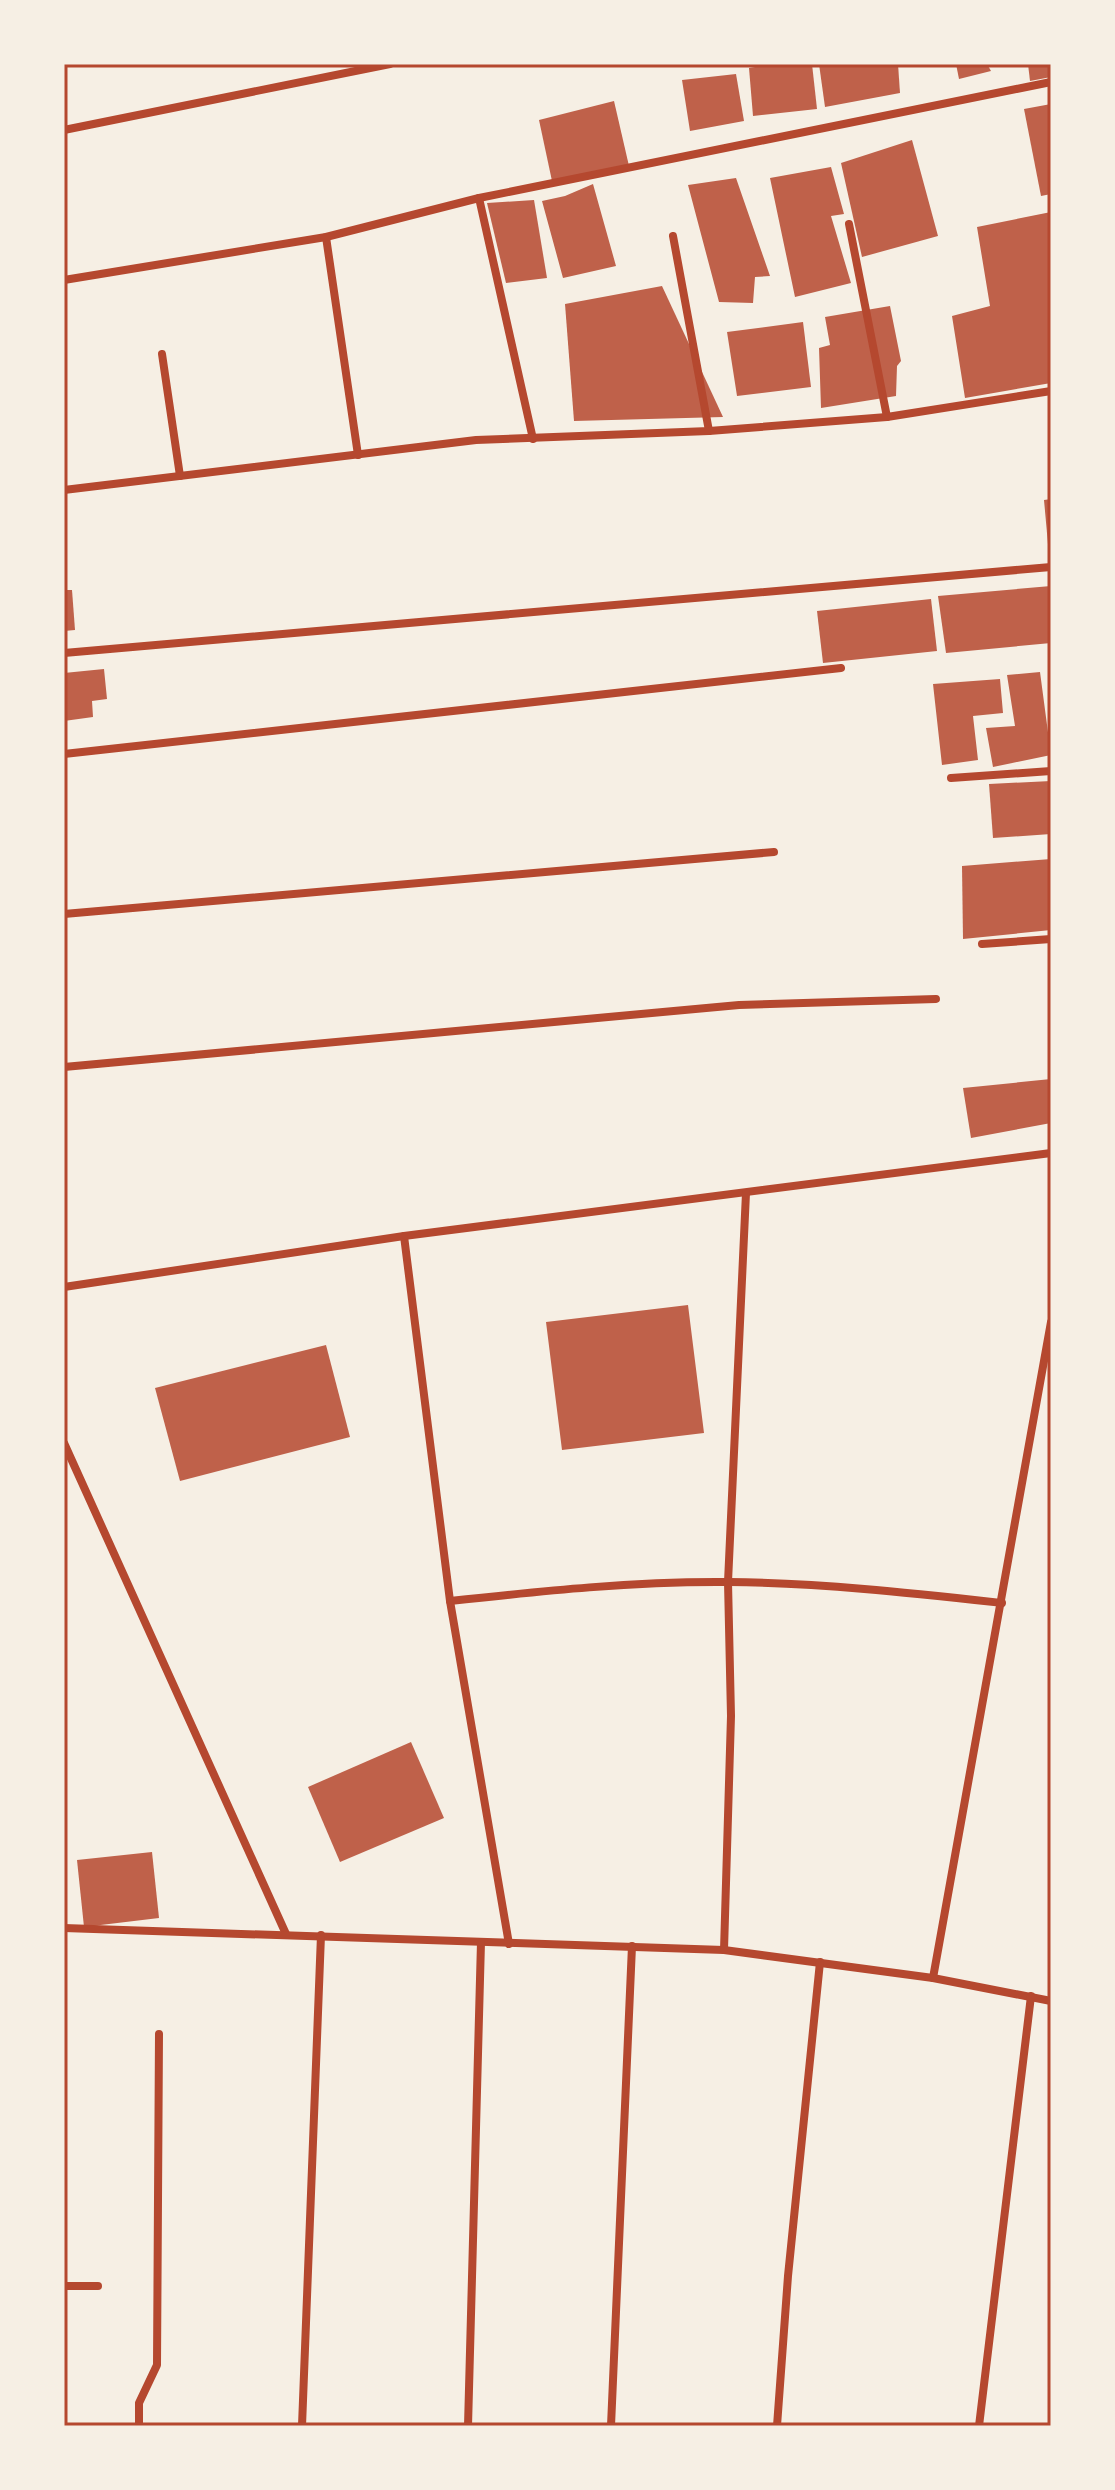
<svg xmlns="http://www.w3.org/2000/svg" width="1115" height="2490" font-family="'Sofia Sans Condensed',sans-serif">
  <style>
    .building { fill: #bf614a }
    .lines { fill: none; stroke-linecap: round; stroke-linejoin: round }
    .minor { stroke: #b5482f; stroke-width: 8 }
    .neatline { fill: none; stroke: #b5482f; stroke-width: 3 }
  </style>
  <rect width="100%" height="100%" fill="#f6efe4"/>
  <!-- building -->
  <g class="building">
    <polygon points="772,64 812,64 817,109 753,116 749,68"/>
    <polygon points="819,64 898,64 900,93 825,107"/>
    <polygon points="956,64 987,64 991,71 959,79"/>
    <polygon points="1028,64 1051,64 1051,77 1030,81"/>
    <polygon points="736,74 744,121 690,131 682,80"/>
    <polygon points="614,101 629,166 552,181 539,120"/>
    <polygon points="1051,104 1051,194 1041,196 1024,109"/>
    <polygon points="912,140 938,236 862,257 841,163"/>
    <polygon points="831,167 844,214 831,216 851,283 795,297 770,178"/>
    <polygon points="736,178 770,276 755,277 753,303 719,302 688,185"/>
    <polygon points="593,184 616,266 563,278 542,201 565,196"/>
    <polygon points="534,200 547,278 506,283 487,203"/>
    <polygon points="1051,212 1051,383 965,398 952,316 990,306 977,227"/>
    <polygon points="662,286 723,417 574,421 565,304"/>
    <polygon points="890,306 901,361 897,366 896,396 821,408 819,348 830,345 825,317"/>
    <polygon points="803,322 811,387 737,396 727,332"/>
    <polygon points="1051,499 1051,555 1049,555 1044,500"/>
    <polygon points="1051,586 1051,643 946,653 938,596"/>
    <polygon points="64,590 72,590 75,630 64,631"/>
    <polygon points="931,599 937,651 823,663 817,611"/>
    <polygon points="104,669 107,699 92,701 93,717 64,721 64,673"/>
    <polygon points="1040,672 1051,755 993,767 986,728 1015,726 1007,675"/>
    <polygon points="1000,679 1003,713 973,716 978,760 942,765 933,684"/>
    <polygon points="1051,781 1051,834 993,838 989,784"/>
    <polygon points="1051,859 1051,930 963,939 962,866"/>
    <polygon points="1051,1079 1051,1123 971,1138 963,1088"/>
    <polygon points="688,1305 704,1433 562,1450 546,1322"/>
    <polygon points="326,1345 350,1437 180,1481 155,1388"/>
    <polygon points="411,1742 444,1818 340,1862 308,1787"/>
    <polygon points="152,1852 159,1918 84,1927 77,1860"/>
  </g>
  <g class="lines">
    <!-- minor -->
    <g class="minor">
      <polyline points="64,130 390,64"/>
      <polyline points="479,198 533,439"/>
      <polyline points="849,224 887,417"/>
      <polyline points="673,236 709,431"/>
      <polyline points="326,237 358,455"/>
      <polyline points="64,280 326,237 479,198 1051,82"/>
      <polyline points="162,354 180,476"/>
      <polyline points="64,490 476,440 709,431 887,417 1051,391"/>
      <polyline points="64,653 1051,567"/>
      <polyline points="64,754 841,668"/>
      <polyline points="951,778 1051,771"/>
      <polyline points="64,914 774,852"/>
      <polyline points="982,944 1051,939"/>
      <polyline points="64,1067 739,1005 936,999"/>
      <polyline points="404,1236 450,1601 509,1944"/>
      <polyline points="64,1287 404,1236 1051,1153"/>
      <polyline points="64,1443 286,1934"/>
      <path d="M 450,1601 C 543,1591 636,1581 729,1582 C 821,1583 911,1593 1002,1603"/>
      <polyline points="64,1928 724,1950 933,1978 1051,2001"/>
      <polyline points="724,1950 731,1716 728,1582 746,1193"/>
      <polyline points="933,1978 1051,1322"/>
      <polyline points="64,2286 98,2286"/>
      <polyline points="139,2426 139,2403 157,2365 159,2034"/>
      <polyline points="302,2426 321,1935"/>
      <polyline points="468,2426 481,1942"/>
      <polyline points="611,2426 632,1946"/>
      <polyline points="777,2426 788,2276 820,1962"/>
      <polyline points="979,2426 1031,1996"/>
    </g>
  </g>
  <!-- border -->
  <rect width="1115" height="2490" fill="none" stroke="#f6efe4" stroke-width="132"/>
  <rect x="66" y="66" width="983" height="2358" class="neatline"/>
</svg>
